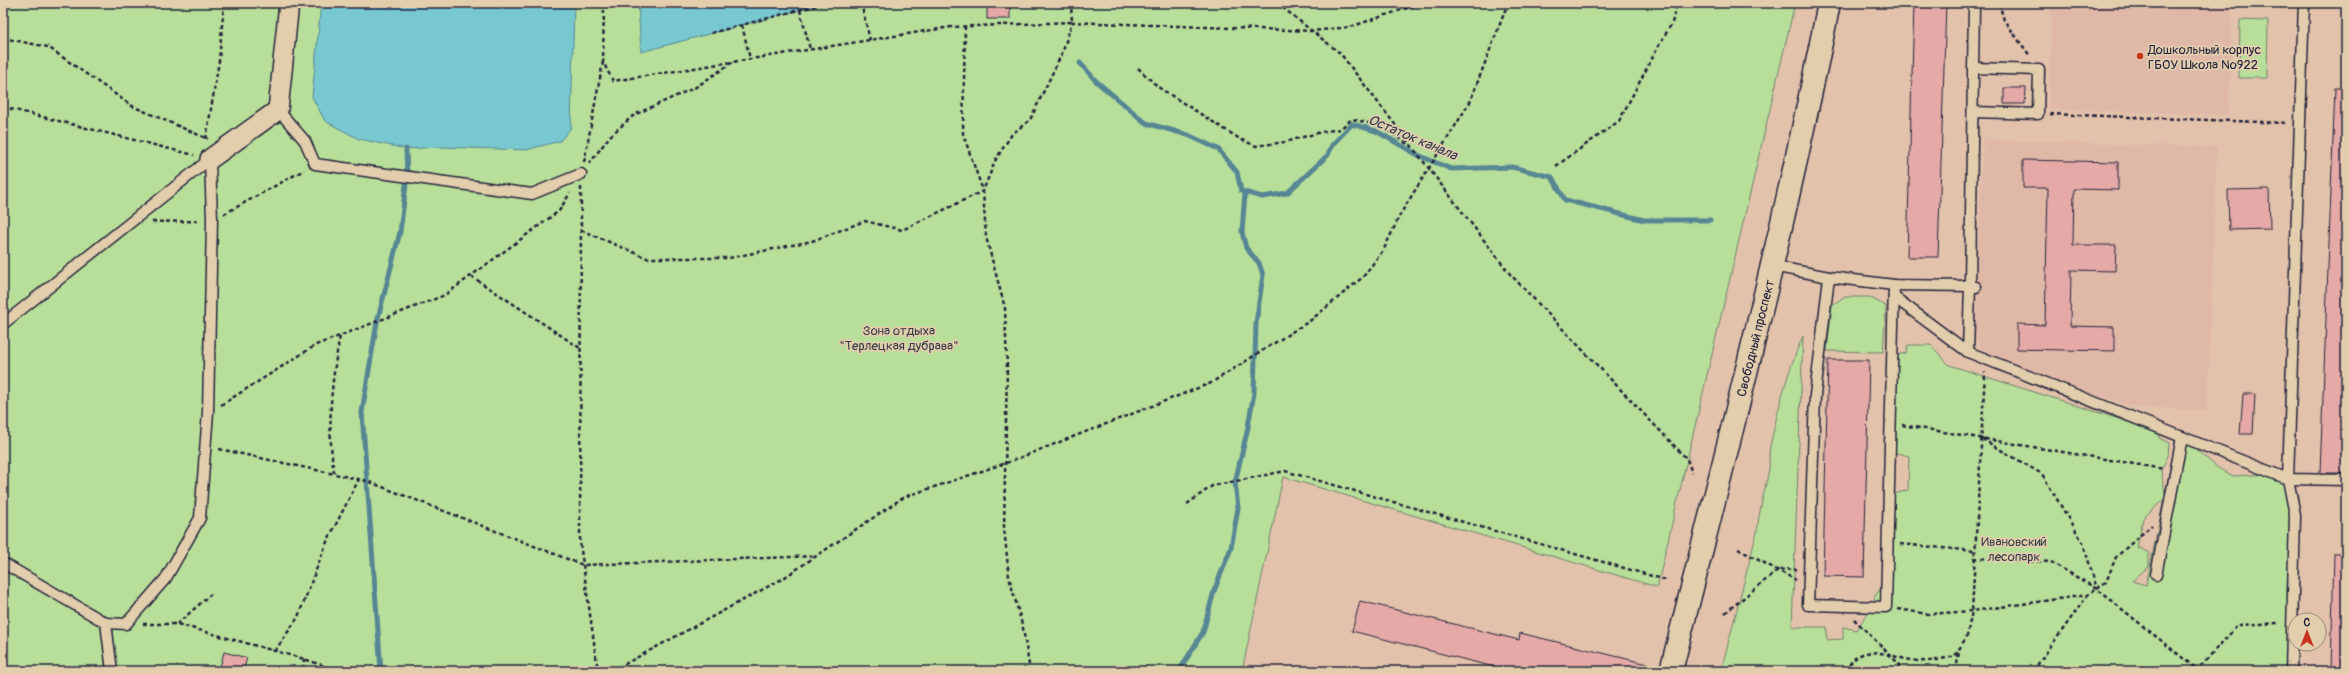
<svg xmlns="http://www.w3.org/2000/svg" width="2349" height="674" font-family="Pangolin,sans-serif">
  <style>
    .built { fill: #e0b8a8 }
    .green { fill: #b8df9a; stroke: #6d806a; fill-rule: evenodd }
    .water { fill: #78c8d0; stroke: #568694 }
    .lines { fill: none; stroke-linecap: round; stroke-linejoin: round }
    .stream { stroke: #568694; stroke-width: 5 }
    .building { fill: #e5aaa8; stroke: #22223b }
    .lane-casing { stroke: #22223b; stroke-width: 13 }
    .street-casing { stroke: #22223b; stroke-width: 22 }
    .secondary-casing { stroke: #22223b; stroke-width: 25 }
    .path { stroke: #22223b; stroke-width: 2.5; stroke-dasharray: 4 3; stroke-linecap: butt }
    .lane { stroke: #e2cdac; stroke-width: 10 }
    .street { stroke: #e2cdac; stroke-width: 19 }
    .secondary { stroke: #e2cdac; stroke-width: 22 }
    .poi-dot { fill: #c8321e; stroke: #e2cdac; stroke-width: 1.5 }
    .labels { text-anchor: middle; stroke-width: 3.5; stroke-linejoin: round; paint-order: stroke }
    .poi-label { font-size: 13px; fill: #22223b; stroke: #e2cdac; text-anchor: start }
    .park-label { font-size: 13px; fill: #383e49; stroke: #e2cdac }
    .street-label { font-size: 13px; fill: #22223b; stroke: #e2cdac }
    .water-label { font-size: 14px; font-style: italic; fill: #2f3b51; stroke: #e2cdac }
  </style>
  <rect width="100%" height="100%" fill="#e3c2ab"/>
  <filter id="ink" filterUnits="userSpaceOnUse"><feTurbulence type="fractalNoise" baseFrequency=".025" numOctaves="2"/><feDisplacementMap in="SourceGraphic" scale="8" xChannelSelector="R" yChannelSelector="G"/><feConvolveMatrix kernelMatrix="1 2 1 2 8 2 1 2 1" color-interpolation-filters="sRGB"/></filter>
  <g filter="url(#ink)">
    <!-- built -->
    <g class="built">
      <polygon points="2052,3 2232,3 2229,115 2048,109"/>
      <polygon points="1983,140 2217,147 2207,411 2130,406 2030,372 1983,353 1974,338"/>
    </g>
    <!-- green -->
    <g class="green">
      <polygon points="3,3 1795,3 1657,587 1283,477 1242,671 3,671"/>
      <polygon points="2240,20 2268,21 2267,78 2239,78"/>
      <polygon points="1844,297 1869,297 1886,306 1883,352 1827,351 1832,305"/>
      <path d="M 1803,336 L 1792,627 L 1827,627 L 1827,640 L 1843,639 L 1843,627 L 1856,630 L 1873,606 L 1875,596 L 1881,588 L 1885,569 L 1888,496 L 1908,490 L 1909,456 L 1889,451 L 1893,356 L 1906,353 L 1908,345 L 1931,345 L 1949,365 L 2160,432 L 2159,438 L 2169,443 L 2168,456 L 2161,470 L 2165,493 L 2176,439 L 2187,442 L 2218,468 L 2233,476 L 2273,474 L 2295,488 L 2298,499 L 2293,671 L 1721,671 L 1757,532 C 1759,510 1765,490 1769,469 C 1770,462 1768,454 1770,447 C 1778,409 1787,372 1803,336 ZM 2164,499 L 2146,585 L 2132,581 L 2149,566 L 2149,553 L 2139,548 L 2137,549 L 2143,518 Z"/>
    </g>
    <!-- water -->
    <g class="water">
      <polygon points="321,3 574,3 571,128 560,141 526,150 439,147 406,149 359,139 325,121 312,97"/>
      <polygon points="638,3 826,3 641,52"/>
    </g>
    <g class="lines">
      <!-- stream -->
      <g class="stream">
        <polyline points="1080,63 1097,82 1146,123 1188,135 1218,149 1237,172 1241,191 1262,197 1287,193 1328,155 1332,145 1352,124 1376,131 1418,155 1451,169 1512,167 1552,177 1565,200 1644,220 1710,220"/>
        <polyline points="381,671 362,412 377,322 400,232 407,177 406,149"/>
        <polyline points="1179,671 1203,632 1214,591 1231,548 1238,508 1235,482 1247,432 1254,393 1256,323 1263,275 1259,263 1246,248 1242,232 1245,193"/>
      </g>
    </g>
    <!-- building -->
    <g class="building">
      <rect x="987" y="3" width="23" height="16"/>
      <polygon points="1914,3 1946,3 1938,257 1907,257"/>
      <polygon points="2004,88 2026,88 2025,104 2004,104"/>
      <polygon points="2335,88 2346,88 2346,473 2320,473"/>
      <polygon points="2023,160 2118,162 2118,190 2074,189 2073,245 2116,245 2115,271 2071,270 2070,326 2114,327 2114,351 2017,349 2017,324 2045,325 2048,188 2023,188"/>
      <polygon points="2269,189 2270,229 2229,230 2228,190"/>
      <polygon points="1828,360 1869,360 1864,577 1823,576"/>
      <polygon points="2243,394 2255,394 2253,434 2240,434"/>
      <polygon points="2334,553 2346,553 2346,671 2331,671"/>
      <polygon points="1360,601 1519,640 1520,633 1656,666 1655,671 1515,671 1490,666 1352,631"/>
      <polygon points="224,652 247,658 243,671 219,671"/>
    </g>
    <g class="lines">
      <defs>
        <g id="lane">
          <polyline points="278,110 305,141 315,164 532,194 581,174"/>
          <polyline points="1973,112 2038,114 2039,70 1973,68"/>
          <polyline points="1772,266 1829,277 1894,285 1970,286 1974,3"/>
          <polyline points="1829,277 1815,395 1808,605 1886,607 1894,285"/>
          <polyline points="1894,297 1968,352 2288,479 2346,480"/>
          <polyline points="3,324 210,159"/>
          <polyline points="1968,352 1970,286 1976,287"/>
          <polyline points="3,563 106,623 126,624 166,578 200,518 208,412 212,220 210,159"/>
          <polyline points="2156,575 2182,437"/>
          <polyline points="106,623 112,671"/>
          <polyline points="2291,671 2295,515 2288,479 2304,3"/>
        </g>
        <polyline id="street" points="210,159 278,110 289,3"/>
        <path id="secondary" d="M 1671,671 C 1727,449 1785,228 1829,3"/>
      </defs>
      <!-- lane casing -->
      <use href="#lane" class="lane-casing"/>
      <!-- street casing -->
      <use href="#street" class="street-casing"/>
      <!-- secondary casing -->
      <use href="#secondary" class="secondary-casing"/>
      <!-- path -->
      <g class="path">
        <polyline points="604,3 603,62 613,81 951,27 1072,22 1071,3"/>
        <polyline points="861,3 870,40"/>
        <polyline points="1277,3 1312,31 1350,27 1422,3"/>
        <polyline points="1999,3 2004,20 2030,56"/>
        <polyline points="800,10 810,49"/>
        <polyline points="742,25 750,59"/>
        <polyline points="965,26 963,134 983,191 986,237 1005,308 1007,368 1004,527 1009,577 1023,628 1030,671"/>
        <polyline points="711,33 826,3"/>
        <polyline points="3,38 48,47 132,106 208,139"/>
        <polyline points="1138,68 1158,87 1240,139 1256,146 1285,142 1321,132 1340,129 1352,119 1381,126 1412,147"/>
        <polyline points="3,107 194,155"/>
        <polyline points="2050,114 2287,123"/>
        <polyline points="206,139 219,61 224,3"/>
        <polyline points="584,162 603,62"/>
        <polyline points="589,164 610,136 634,115 696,87 733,62"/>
        <polyline points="1556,166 1619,121 1658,47 1672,23 1677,3"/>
        <polyline points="581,187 580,543 598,671"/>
        <polyline points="224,214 304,170"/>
        <polyline points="152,222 199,221"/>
        <polyline points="581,230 647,258 729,258 812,241 865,221 902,230 983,191 996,159 1012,134 1030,120 1063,51 1072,22 1312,31 1340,53 1510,274 1687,459 1692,473"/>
        <polyline points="471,276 580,348"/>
        <polyline points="221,405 316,345 445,295 559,211 570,193"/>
        <polyline points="1902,425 2164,469"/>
        <polyline points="1982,439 2042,474 2083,543 2097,589"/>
        <polyline points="219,449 367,481 583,565 816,556"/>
        <path d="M 334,473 C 327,427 331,382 340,336"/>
        <polyline points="1187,504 1212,486 1285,471 1666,580"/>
        <polyline points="1900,544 1975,551"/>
        <polyline points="1738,549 1796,580"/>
        <polyline points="1974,558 2051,562 2097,589 2199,671"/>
        <polyline points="1898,609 1927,614 1972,611 2087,595 2106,582 2116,557 2152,525"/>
        <polyline points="1725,613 1778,570 1797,569"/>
        <polyline points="1854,619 1906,671"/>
        <polyline points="143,624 177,624 304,659 340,671"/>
        <polyline points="177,624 211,594"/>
        <polyline points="275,651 298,617 326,544 359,479"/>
        <polyline points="303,669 304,659"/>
        <polyline points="612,671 782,579 904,497 1006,463 1211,383 1311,320 1363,277 1384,249 1401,213 1470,102 1508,3"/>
        <path d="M 1846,671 C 1862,636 1894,661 1921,661 C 1932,662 1944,658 1955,656 L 1967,636 L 1972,611 L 1985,372"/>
        <polyline points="1956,671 1959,652"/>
        <polyline points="2033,671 2087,596"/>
        <polyline points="2196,671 2238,625 2280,623"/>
      </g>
      <!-- lane -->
      <use href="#lane" class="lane"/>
      <!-- street -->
      <use href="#street" class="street"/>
      <!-- secondary -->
      <use href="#secondary" class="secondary"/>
    </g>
  </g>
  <!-- markers -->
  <circle class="poi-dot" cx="2140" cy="56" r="4"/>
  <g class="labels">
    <!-- poi labels -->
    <g class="poi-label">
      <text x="2148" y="54">Дошкольный корпус<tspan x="2148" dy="15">ГБОУ Школа №922</tspan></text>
    </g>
    <!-- park labels -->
    <g class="park-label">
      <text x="899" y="335">Зона отдыха<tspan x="899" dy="15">"Терлецкая дубрава"</tspan></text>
      <text x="2014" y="546">Ивановский<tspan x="2014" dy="15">лесопарк</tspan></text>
    </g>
    <!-- street labels -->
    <g class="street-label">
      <text transform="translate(1755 338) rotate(-76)" y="5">Свободный проспект</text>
    </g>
    <!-- water labels -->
    <g class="water-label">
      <text transform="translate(1413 137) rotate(23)" y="5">Остаток канала</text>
    </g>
  </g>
  <!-- margin -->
  <rect width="2349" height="674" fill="none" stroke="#e2cdac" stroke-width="16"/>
  <rect x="8" y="8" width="2333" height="658" fill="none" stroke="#22223b" stroke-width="1.5" filter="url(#ink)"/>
  <!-- north arrow -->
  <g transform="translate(2307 632)"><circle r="19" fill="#e2cdac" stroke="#95897f"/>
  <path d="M0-3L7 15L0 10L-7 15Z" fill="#c8321e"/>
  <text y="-6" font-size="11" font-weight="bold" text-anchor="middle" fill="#22223b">С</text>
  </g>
</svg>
